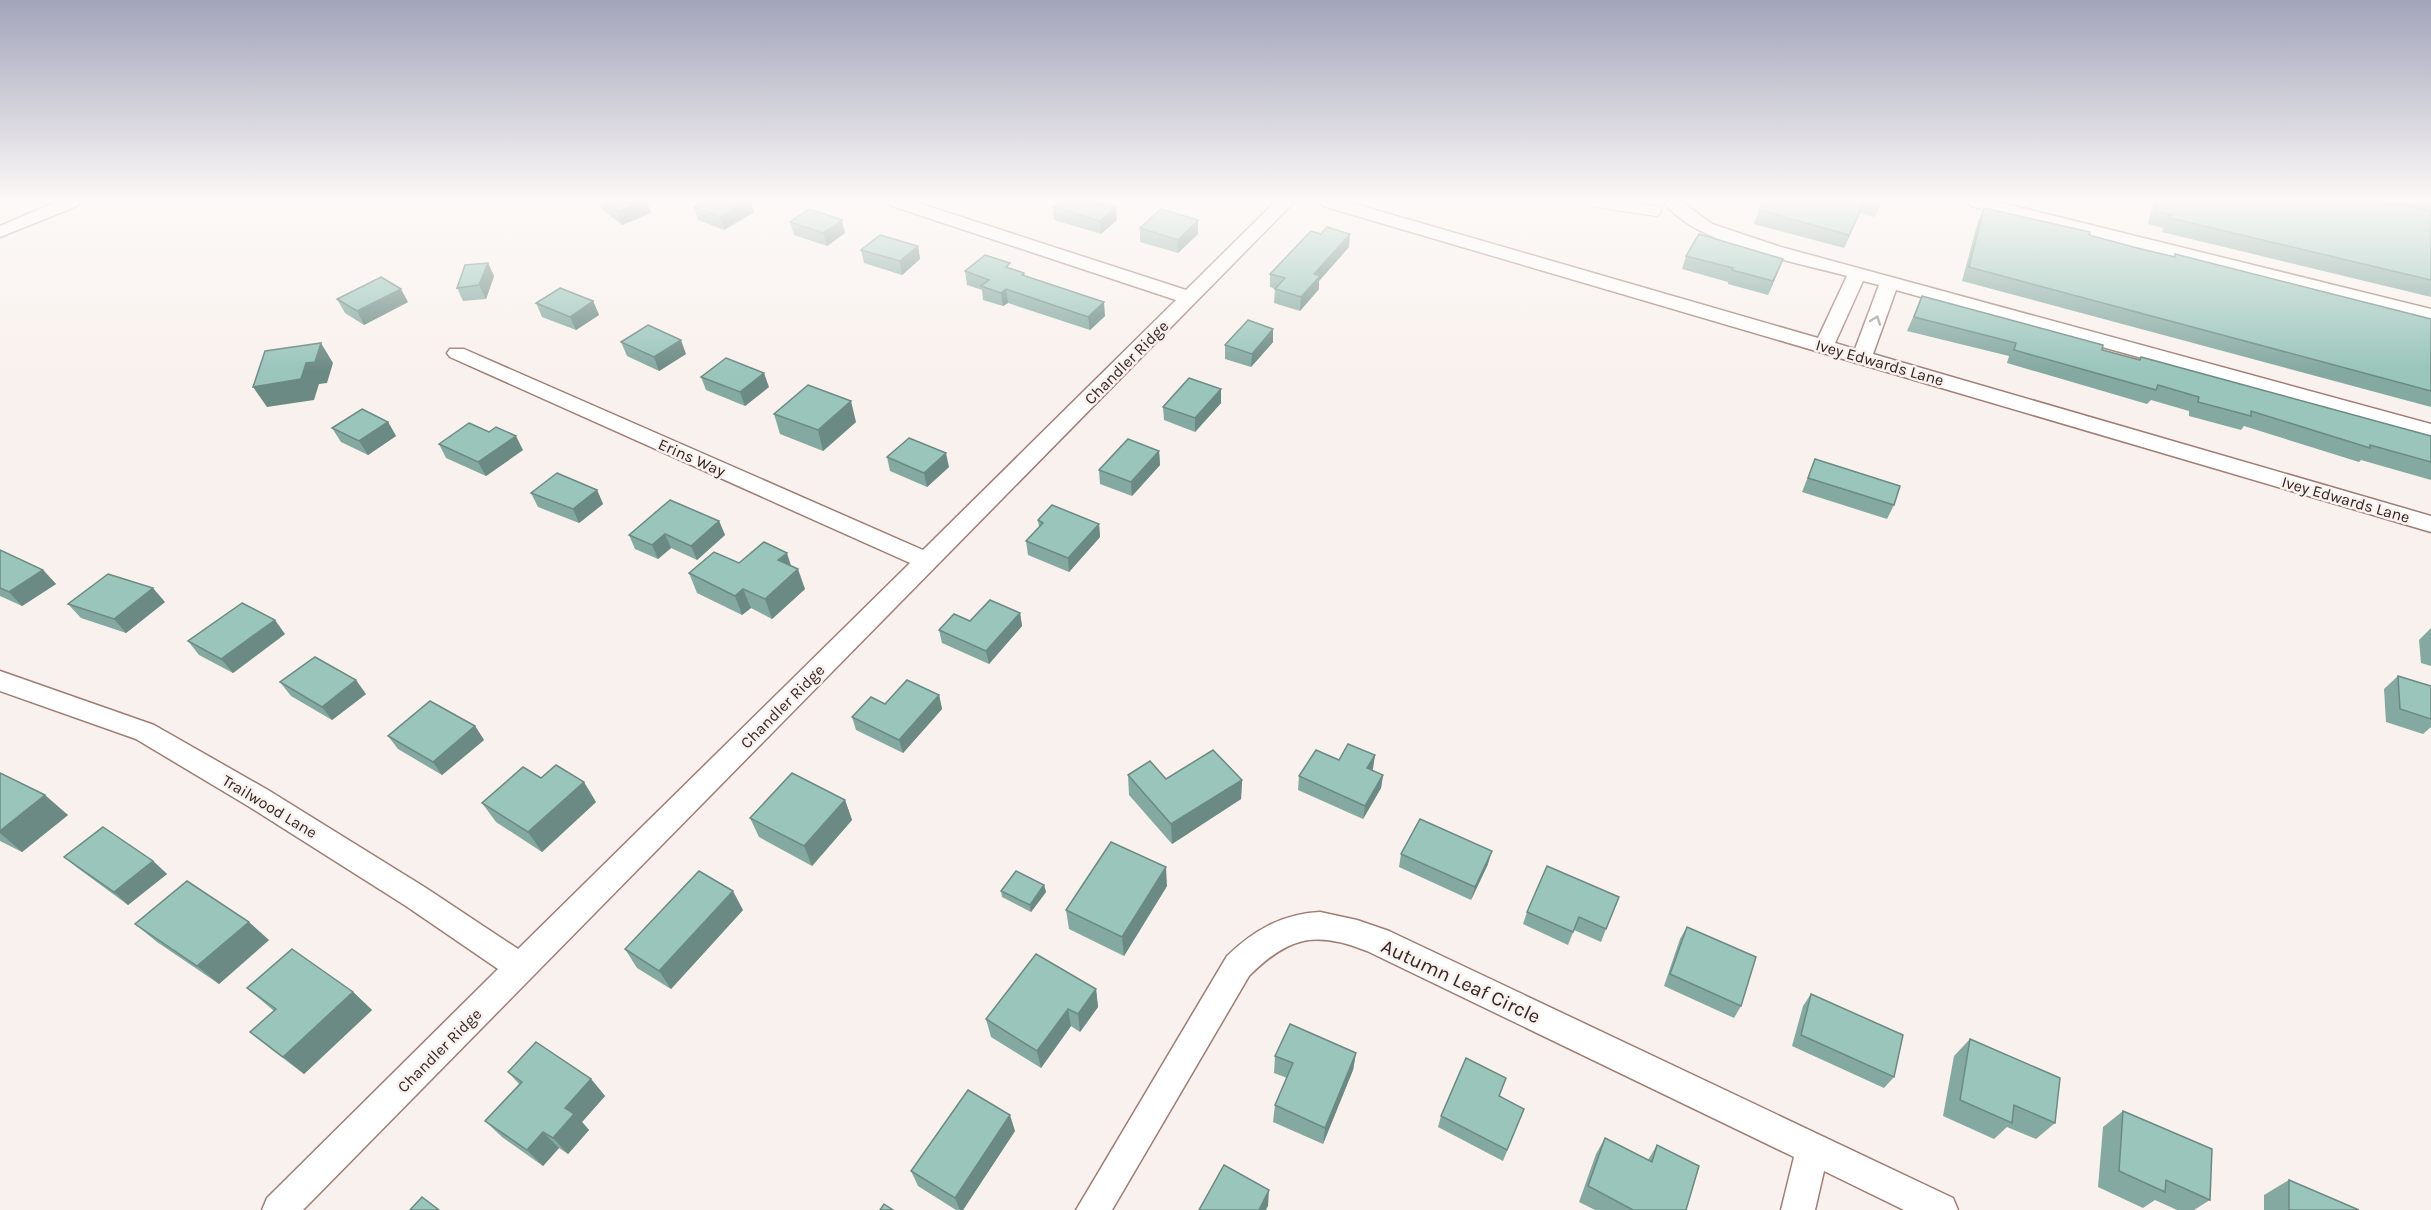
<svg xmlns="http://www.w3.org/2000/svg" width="2431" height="1210" font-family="Karla,sans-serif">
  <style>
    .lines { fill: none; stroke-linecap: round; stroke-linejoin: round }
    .lane-casing { stroke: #a07c72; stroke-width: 12 }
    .street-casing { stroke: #a07c72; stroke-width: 3 }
    .lane { stroke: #fff; stroke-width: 10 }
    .street { fill: #fff; fill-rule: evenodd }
    .wall { fill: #84a9a1 }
    .shaded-wall { fill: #6b8a83 }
    .building { fill: #99c5bb; stroke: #6b8a83; stroke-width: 1.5 }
    .oneway { stroke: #a49d9b }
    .labels { text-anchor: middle; stroke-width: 5; stroke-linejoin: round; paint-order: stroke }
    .street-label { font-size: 16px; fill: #342521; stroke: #f9f1ee }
    .near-street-label { font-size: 20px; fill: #342521; stroke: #f9f1ee }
  </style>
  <rect width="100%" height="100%" fill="#f9f1ee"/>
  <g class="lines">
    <defs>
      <polyline id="lane" points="1596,202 1656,211"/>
      <g id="street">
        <polygon points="56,202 80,202 77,206 0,237 0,226"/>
        <polygon points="889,202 915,202 1186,290 1275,202 1294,202 303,1210 262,1210 267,1198 498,969 406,906 248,806 136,739 0,691 0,671 154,725 268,790 426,888 518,949 910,563 450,357 447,353 450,349 464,349 923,550 1176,300 892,206"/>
        <path d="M 1320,202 L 1348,202 L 1818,338 L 1847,276 C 1796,262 1695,245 1664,202 L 1682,202 L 1712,224 L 1781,247 L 2431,424 L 2431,438 L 1896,290 L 1873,354 L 2431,516 L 2431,532 L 1323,206 ZM 1863,281 L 1879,285 L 1855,349 L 1835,343 Z"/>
        <polygon points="1968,202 1998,202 2431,309 2431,321 1971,206"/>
        <path d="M 1320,912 L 1357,920 L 1389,931 L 1953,1198 L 1958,1210 L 1904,1210 L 1824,1171 L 1815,1210 L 1781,1210 L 1794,1157 L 1367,951 C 1315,930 1288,937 1249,976 L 1112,1210 L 1076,1210 L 1227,956 C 1254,930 1282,914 1320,912 Z"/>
      </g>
    </defs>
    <!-- lane casing -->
    <use href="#lane" class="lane-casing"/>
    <!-- street casing -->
    <use href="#street" class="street-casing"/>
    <!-- lane -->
    <use href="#lane" class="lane"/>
    <!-- street -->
    <use href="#street" class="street"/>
  </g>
  <!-- wall -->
  <g class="wall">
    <polygon points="600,202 647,202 651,213 622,225 602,209"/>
    <polygon points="701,202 751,202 754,212 724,230 698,220 694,207"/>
    <polygon points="1763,202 1882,202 1875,217 1860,213 1844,248 1754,224 1759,210"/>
    <polygon points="2153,202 2431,202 2431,297 2162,232 2163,228 2148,224"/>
    <polygon points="1053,207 1117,220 1101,234 1054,220"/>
    <polygon points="1984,208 2174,257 2175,254 2431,319 2431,407 1962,281 1978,221"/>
    <polygon points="1198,220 1198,234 1178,253 1140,242 1140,228"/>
    <polygon points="790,222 845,233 827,246 794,235"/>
    <polygon points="918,246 920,259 902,275 864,263 861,250"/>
    <polygon points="1349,247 1319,281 1319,289 1300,311 1274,303 1275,289 1270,287 1270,274"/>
    <polygon points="1686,256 1783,259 1778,272 1768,295 1728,284 1728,282 1682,269"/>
    <polygon points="488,263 494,276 486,299 463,301 457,288"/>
    <polygon points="1011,268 1024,273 1025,276 1105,316 1090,330 1008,303 1003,306 983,300 982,290 967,285 965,271"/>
    <polygon points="1922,296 2139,360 2141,357 2431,436 2431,480 2361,460 2359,462 2244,426 2241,430 2189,416 2189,411 2151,400 2147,404 2007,363 2009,356 1907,331"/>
    <polygon points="337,299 408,302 364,325 345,313"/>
    <polygon points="593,301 599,315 576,330 542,317 536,303"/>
    <polygon points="621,342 686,354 659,371 627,356"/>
    <polygon points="1273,342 1251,367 1225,359 1225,345"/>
    <polygon points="701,377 769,387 745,406 706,390"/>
    <polygon points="1221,389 1221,403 1195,432 1164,420 1163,407"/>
    <polygon points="774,414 856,422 823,451 780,434"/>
    <polygon points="388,422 396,436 368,455 341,442 332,428"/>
    <polygon points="439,444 523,450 486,476 446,458"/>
    <polygon points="1159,451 1160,465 1132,496 1100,484 1099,470"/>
    <polygon points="887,457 949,467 927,487 890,471"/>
    <polygon points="1815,459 1894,505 1887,519 1802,492"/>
    <polygon points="597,490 603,504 579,523 538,507 531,493"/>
    <polygon points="1038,520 1099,524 1100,537 1069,572 1028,555 1026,541 1039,527"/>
    <polygon points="719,521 725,535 697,560 671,548 658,559 635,549 629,535"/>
    <polygon points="0,550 43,570 56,584 22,606 0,596"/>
    <polygon points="739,563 791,566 805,589 772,619 751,608 742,615 697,593 689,573"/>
    <polygon points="165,602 126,633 81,618 68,604"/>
    <polygon points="1020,613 1022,626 989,664 942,643 939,630 970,621"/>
    <polygon points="2431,628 2431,666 2421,663 2419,640"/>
    <polygon points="285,634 233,673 199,655 188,641"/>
    <polygon points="2398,676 2431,686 2431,727 2423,734 2386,722 2384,689"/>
    <polygon points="280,682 366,694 332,720 291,696"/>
    <polygon points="939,695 942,709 903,753 856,730 852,717 885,704"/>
    <polygon points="475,726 484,740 442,775 398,749 388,736"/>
    <polygon points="1375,755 1372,770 1383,775 1381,788 1363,819 1298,790 1299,776 1339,760"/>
    <polygon points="0,773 68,815 22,852 0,841"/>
    <polygon points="1128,775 1166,779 1242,780 1241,799 1172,844 1129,795"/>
    <polygon points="541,778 596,802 542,852 496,822 482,803"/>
    <polygon points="845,800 852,820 812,866 759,837 750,818"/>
    <polygon points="1401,854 1488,864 1471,900 1399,867"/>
    <polygon points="64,857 153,861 167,874 128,905 79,869"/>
    <polygon points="1547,866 1606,929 1601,942 1574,930 1568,945 1523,924 1527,912"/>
    <polygon points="1044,885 1046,892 1031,912 1002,897 1001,891"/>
    <polygon points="1167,886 1124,956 1069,929 1066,910"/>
    <polygon points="743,910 671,989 637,968 625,949"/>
    <polygon points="135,924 269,940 219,984 157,942"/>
    <polygon points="1687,927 1741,1006 1734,1018 1664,986 1680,939"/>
    <polygon points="247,988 353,992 372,1010 304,1074 271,1049 250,1032 274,1011"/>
    <polygon points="1096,989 1098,1007 1080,1032 1071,1026 1041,1068 991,1037 986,1019"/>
    <polygon points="1811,994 1894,1077 1884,1088 1792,1046 1803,1006"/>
    <polygon points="1970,1039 2055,1123 2036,1139 2007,1127 1994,1139 1943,1116 1954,1056"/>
    <polygon points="1356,1053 1353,1070 1323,1144 1273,1122 1275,1105 1287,1078 1274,1073 1275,1056"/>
    <polygon points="508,1072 591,1079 605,1096 582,1122 589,1130 568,1154 559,1148 543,1166 502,1137 485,1121 519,1084"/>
    <polygon points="1499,1096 1524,1109 1503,1161 1438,1127 1441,1116"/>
    <polygon points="2123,1111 2210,1200 2194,1210 2177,1210 2155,1200 2143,1208 2098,1187 2103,1127"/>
    <polygon points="1015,1131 963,1210 956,1210 918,1186 911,1171"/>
    <polygon points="1605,1138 1648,1160 1657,1145 1686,1210 1595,1210 1579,1202 1596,1154"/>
    <polygon points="2289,1180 2359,1210 2264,1210 2264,1195"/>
  </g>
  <!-- shaded-wall -->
  <g class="shaded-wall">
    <polygon points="642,202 647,202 651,213 622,225 618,212"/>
    <polygon points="745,202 751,202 754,212 724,230 720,217"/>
    <polygon points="1865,202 1860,213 1844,248 1849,235"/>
    <polygon points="1116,207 1117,220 1101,234 1100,221"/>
    <polygon points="842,220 845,233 827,246 823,233"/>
    <polygon points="1198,220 1198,234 1178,253 1178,240"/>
    <polygon points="1350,234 1349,247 1319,281 1319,289 1300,311 1301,297 1314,274"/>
    <polygon points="918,246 920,259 902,275 900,261"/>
    <polygon points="1783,259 1778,272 1768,295 1773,281"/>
    <polygon points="488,263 494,276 486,299 479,285"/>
    <polygon points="401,289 408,302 364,325 357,311"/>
    <polygon points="1006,289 1008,303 1003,306 1001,293"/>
    <polygon points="593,301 599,315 576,330 570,317"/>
    <polygon points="1104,302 1105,316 1090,330 1088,317"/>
    <polygon points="1273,329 1273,342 1251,367 1252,354"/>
    <polygon points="681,340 686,354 659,371 654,357"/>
    <polygon points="321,343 333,363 327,383 319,384 314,400 267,407 253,387 306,363"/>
    <polygon points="764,373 769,387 745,406 740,392"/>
    <polygon points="1221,389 1221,403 1195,432 1195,418"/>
    <polygon points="851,401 856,422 823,451 818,430"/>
    <polygon points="388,422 396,436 368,455 359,441"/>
    <polygon points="516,436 523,450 486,476 478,462"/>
    <polygon points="1159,451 1160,465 1132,496 1131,482"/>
    <polygon points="946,453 949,467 927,487 924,473"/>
    <polygon points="597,490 603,504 579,523 573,509"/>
    <polygon points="719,521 725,535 697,560 691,546"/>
    <polygon points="1099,524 1100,537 1069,572 1068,558"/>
    <polygon points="665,534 671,548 658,559 652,545"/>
    <polygon points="787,553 793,572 778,560"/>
    <polygon points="798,569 805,589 772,619 765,599"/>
    <polygon points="43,570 56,584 22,606 9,592"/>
    <polygon points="153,588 165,602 126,633 114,619"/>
    <polygon points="743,589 751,608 742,615 735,596"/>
    <polygon points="1020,613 1022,626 989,664 986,651"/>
    <polygon points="275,620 285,634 233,673 221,659"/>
    <polygon points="356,680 366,694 332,720 322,707"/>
    <polygon points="939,695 942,709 903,753 899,740"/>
    <polygon points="475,726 484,740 442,775 433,762"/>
    <polygon points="1375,755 1373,769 1365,781 1367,768"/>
    <polygon points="1383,775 1381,788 1363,819 1365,806"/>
    <polygon points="1242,780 1241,799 1172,844 1171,824"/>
    <polygon points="584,782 596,802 542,852 528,832"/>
    <polygon points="45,795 68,815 22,852 0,833 0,831"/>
    <polygon points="845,800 852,820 812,866 804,846"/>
    <polygon points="1492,851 1488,864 1471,900 1475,887"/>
    <polygon points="153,861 167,874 128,905 114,892"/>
    <polygon points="1166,867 1167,886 1124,956 1122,937"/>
    <polygon points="1044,885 1046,892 1031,912 1030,905"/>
    <polygon points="733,891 743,910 671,989 659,971"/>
    <polygon points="249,922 269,940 219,984 197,966"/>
    <polygon points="1096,989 1098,1007 1080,1032 1078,1014"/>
    <polygon points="353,992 372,1010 304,1074 283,1057"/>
    <polygon points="1068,1009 1071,1026 1041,1068 1037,1051"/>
    <polygon points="1356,1053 1353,1070 1323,1144 1325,1128"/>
    <polygon points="591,1079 605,1096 582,1122 589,1130 568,1154 553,1138 565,1108"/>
    <polygon points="1010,1115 1015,1131 963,1210 960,1210 955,1198"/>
    <polygon points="543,1132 559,1148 543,1166 527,1150"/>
    <polygon points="1269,1190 1268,1206 1266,1210 1259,1210"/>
  </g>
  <!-- building -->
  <g class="building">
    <polygon points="606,202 642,202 618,212"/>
    <polygon points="701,202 745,202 720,217 694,207"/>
    <polygon points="1059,202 1101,202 1116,207 1100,221 1053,207"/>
    <polygon points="1763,202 1864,202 1849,235 1759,210"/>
    <polygon points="2158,202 2388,202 2431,211 2431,280 2170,218 2171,215 2156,211"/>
    <polygon points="1984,208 2090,232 2089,235 2137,248 2175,257 2175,254 2431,319 2431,391 1969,267"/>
    <polygon points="809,209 842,220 823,233 790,222"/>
    <polygon points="1161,209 1198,220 1178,240 1140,228"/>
    <polygon points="1327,227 1350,234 1314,274 1320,276 1301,297 1275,289 1285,278 1270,274 1311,231 1321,234"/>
    <polygon points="1699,234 1783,259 1773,281 1732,270 1733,268 1686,256"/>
    <polygon points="880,235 918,246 900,261 861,250"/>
    <polygon points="985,255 1010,263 1006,267 1024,273 1022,275 1104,302 1088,317 1006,289 1001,293 981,286 989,280 965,271"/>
    <polygon points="488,263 479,285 457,288 465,265"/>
    <polygon points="381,277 401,289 357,311 337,299"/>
    <polygon points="560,288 593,301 570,317 536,303"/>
    <polygon points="1922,296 2103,345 2102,350 2140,360 2141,357 2431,436 2431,462 2370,445 2370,448 2251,411 2251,416 2198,402 2199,397 2158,385 2156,390 2014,350 2016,343 1914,317"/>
    <polygon points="1248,320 1273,329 1252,354 1225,345"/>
    <polygon points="648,325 681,340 654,357 621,342"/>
    <polygon points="321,343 315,362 306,363 301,379 253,387 265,351"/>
    <polygon points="726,358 764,373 740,392 701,377"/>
    <polygon points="1189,378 1221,389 1195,418 1163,407"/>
    <polygon points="808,385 851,401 818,430 774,414"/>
    <polygon points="362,409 388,422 359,441 332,428"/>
    <polygon points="469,423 489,432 496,427 516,436 478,462 439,444"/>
    <polygon points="909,438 946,453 924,473 887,457"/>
    <polygon points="1128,439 1159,451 1131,482 1099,470"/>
    <polygon points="1815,459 1900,486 1894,505 1808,478"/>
    <polygon points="557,473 597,490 573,509 531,493"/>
    <polygon points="670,500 719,521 691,546 665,534 652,545 629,535"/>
    <polygon points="1052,505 1099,524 1068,558 1026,541 1043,523 1038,520"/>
    <polygon points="764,542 787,553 778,560 798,569 765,599 743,589 735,596 689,573 714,552 739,563"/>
    <polygon points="0,550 43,570 9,592 0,588"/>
    <polygon points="108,574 153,588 114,619 68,604"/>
    <polygon points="990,600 1020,613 986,651 939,630 954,614 970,621"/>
    <polygon points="242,603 275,620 221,659 188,641"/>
    <polygon points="315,657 356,680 322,707 280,682"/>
    <polygon points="2398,676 2431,686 2431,719 2400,709"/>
    <polygon points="907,680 939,695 899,740 852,717 871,697 885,704"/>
    <polygon points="430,701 475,726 433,762 388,736"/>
    <polygon points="1348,744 1375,755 1367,768 1383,775 1365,806 1299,776 1316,750 1339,760"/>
    <polygon points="1213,750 1242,780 1171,824 1128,775 1150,761 1166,779"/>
    <polygon points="556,765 584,782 528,832 482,803 523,767 541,778"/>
    <polygon points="0,773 45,795 0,831"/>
    <polygon points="792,773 845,800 804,846 750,818"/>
    <polygon points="1420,819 1492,851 1475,887 1401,854"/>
    <polygon points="103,827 153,861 114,892 64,857"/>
    <polygon points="1111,842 1166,867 1122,937 1066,910"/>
    <polygon points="1547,866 1619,897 1606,929 1579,917 1573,932 1527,912"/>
    <polygon points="699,871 733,891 659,971 625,949"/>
    <polygon points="1016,871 1044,885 1030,905 1001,891"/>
    <polygon points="187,881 249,922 197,966 135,924"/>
    <polygon points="1687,927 1756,957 1741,1006 1670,974"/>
    <polygon points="292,949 353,992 283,1057 250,1032 276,1009 247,988"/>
    <polygon points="1036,954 1096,989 1078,1014 1068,1009 1037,1051 986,1019"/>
    <polygon points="1811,994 1903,1035 1894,1077 1801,1035"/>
    <polygon points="1290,1024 1356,1053 1325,1128 1275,1105 1293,1063 1275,1056"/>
    <polygon points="1970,1039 2060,1078 2055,1123 2014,1105 2012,1123 1960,1100"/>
    <polygon points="536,1042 591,1079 565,1108 574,1114 553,1138 543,1132 527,1150 485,1121 522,1082 508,1072"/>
    <polygon points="1466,1058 1506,1078 1499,1096 1524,1109 1507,1150 1441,1116"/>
    <polygon points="968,1090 1010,1115 955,1198 911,1171"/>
    <polygon points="2123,1111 2212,1149 2210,1200 2166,1180 2165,1192 2119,1171"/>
    <polygon points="1605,1138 1652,1162 1657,1145 1699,1166 1686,1210 1633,1210 1588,1186"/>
    <polygon points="1224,1165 1269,1190 1259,1210 1199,1210"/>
    <polygon points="2289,1180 2359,1210 2289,1210"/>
    <polygon points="422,1197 439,1210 410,1210"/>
    <polygon points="884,1204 893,1210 880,1210"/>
  </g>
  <!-- one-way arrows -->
  <defs><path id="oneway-chevron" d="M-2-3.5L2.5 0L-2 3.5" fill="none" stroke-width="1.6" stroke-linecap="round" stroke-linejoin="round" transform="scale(1.5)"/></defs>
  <use class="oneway" href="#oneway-chevron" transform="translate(1876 320) rotate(-70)"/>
  <!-- sky -->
  <linearGradient id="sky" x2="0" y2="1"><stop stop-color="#a2a4ba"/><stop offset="0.54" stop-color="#fcf9f7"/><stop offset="1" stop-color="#fcf9f7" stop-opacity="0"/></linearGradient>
  <rect width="2431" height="371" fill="url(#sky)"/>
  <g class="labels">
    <!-- street labels -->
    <g class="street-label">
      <text transform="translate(1126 362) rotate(-45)" y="6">Chandler Ridge</text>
      <text transform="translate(1880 362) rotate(16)" y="6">Ivey Edwards Lane</text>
      <text transform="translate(692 457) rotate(24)" y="6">Erins Way</text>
      <text transform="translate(2346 499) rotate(16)" y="6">Ivey Edwards Lane</text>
      <text transform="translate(782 706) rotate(-45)" y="6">Chandler Ridge</text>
      <text transform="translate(270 806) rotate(31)" y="6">Trailwood Lane</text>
      <text transform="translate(439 1050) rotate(-45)" y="6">Chandler Ridge</text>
    </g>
    <!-- near-street labels -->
    <g class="near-street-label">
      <text transform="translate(1461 981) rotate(25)" y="7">Autumn Leaf Circle</text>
    </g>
  </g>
</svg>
